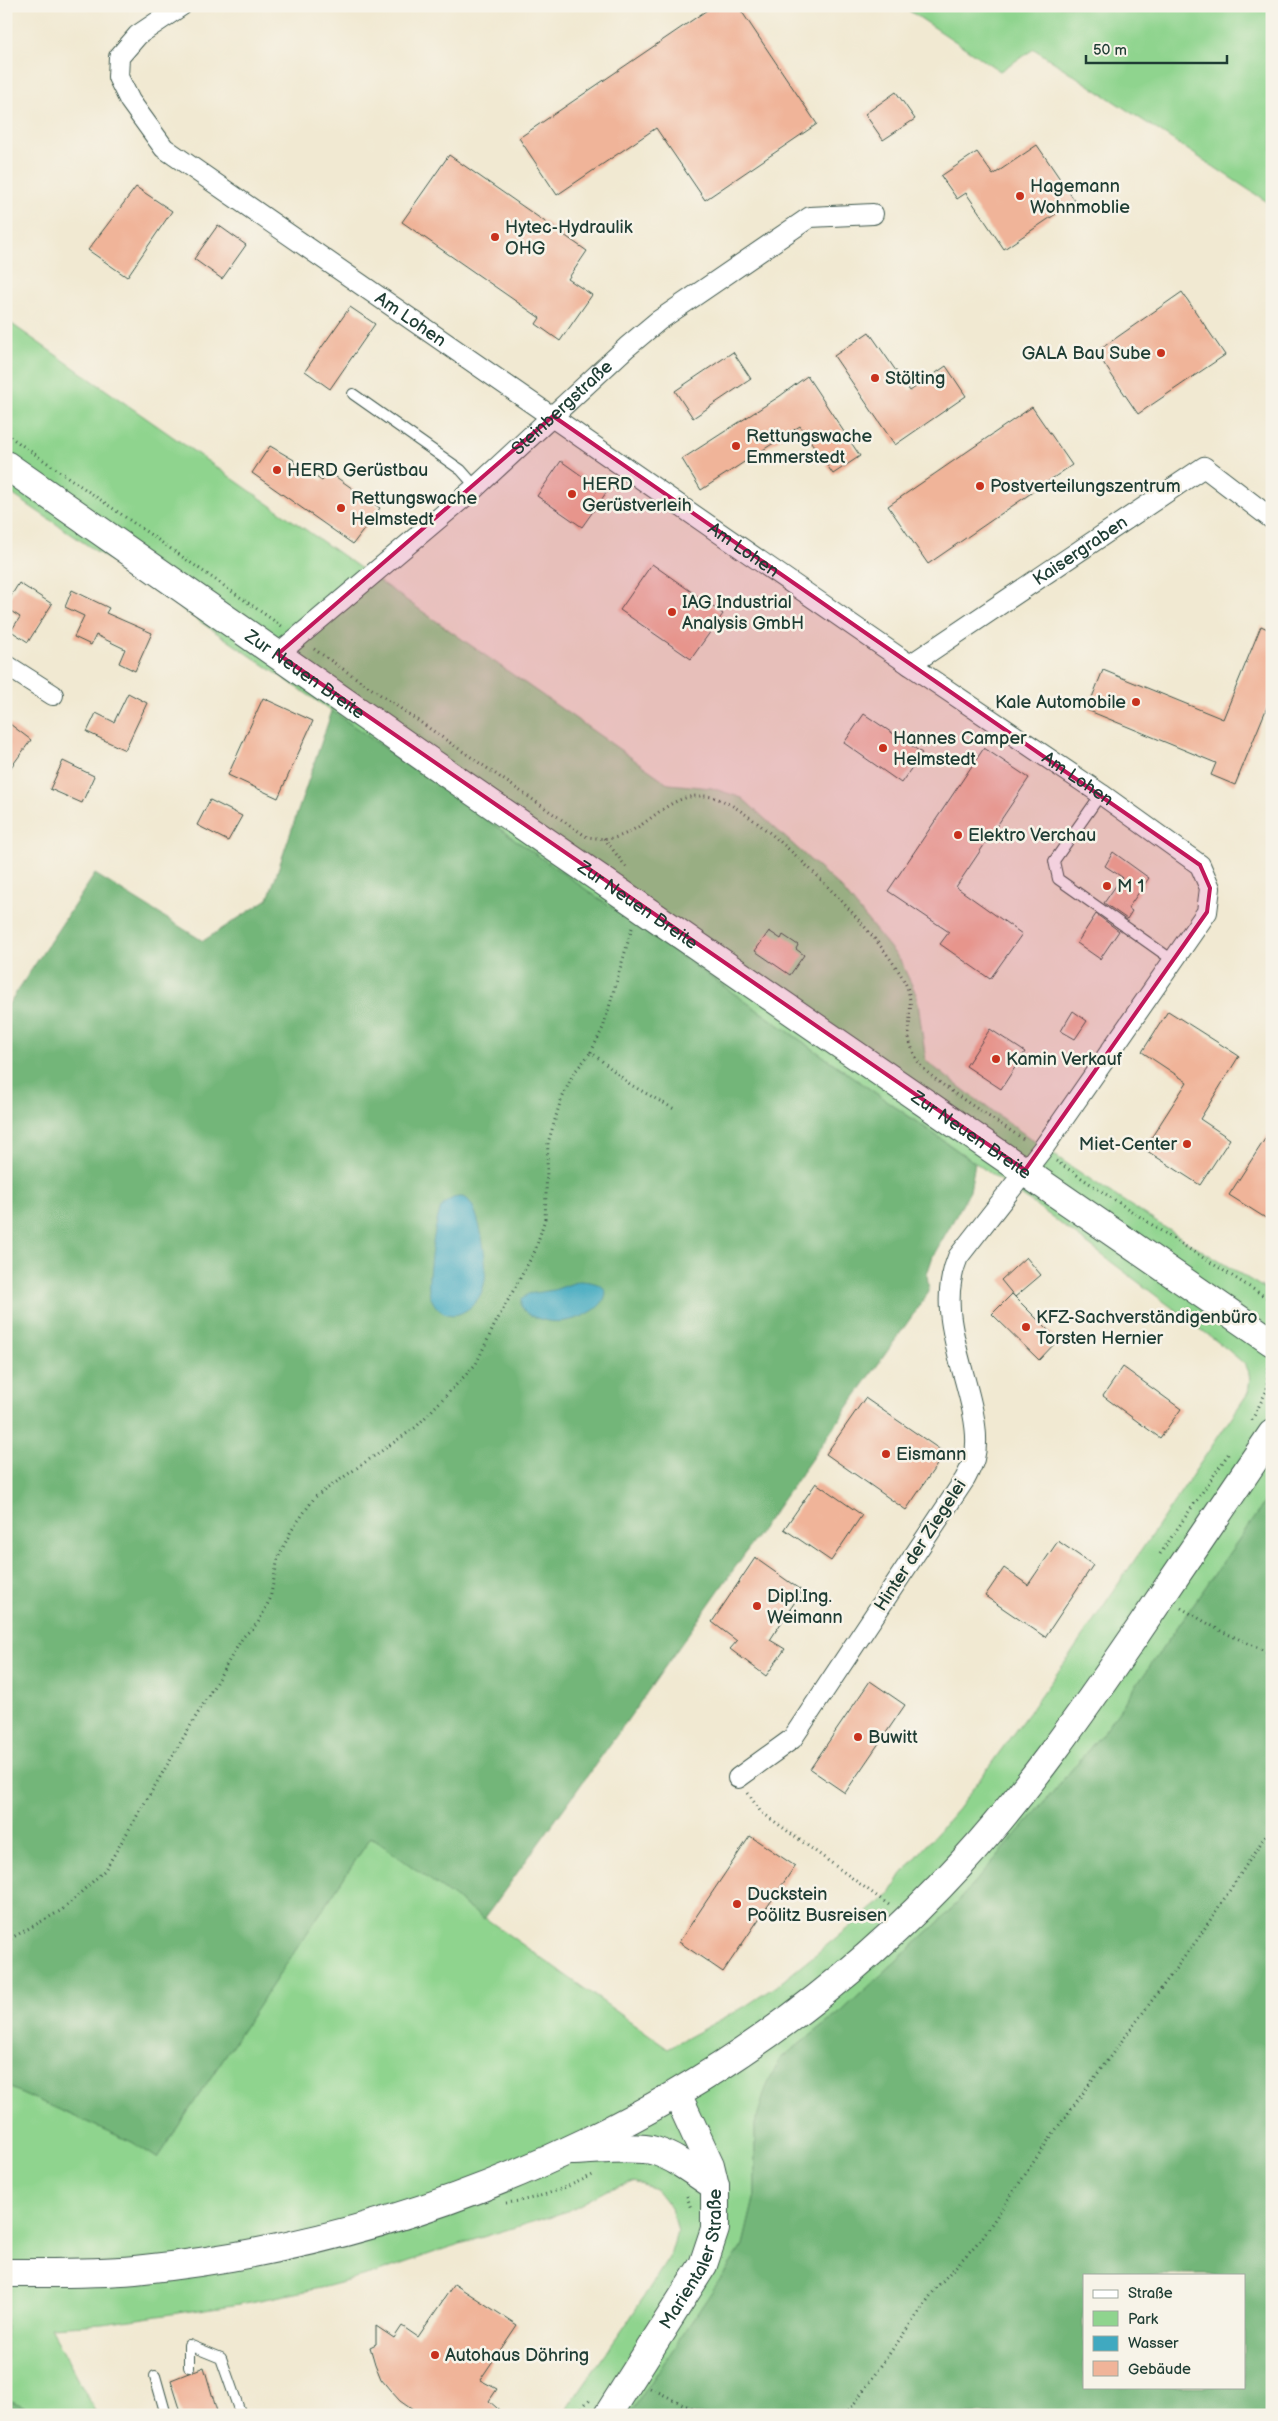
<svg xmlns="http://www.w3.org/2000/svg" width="1278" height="2421" font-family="'Balsamiq Sans',sans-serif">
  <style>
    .green { fill: #8fd48e; stroke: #578861 }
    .forest { fill: #73b679; stroke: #497a56; fill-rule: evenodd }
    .water { fill: #40a9c0; stroke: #30737a }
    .building { fill: #f0b499 }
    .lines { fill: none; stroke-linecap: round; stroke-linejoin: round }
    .lane-casing { stroke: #3e574c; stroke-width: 12 }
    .street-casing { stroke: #3e574c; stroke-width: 22 }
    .secondary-casing { stroke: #3e574c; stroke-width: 30 }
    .primary-casing { stroke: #3e574c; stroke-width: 30 }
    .path { stroke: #3e574c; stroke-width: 3; stroke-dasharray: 1 4; stroke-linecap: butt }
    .lane { stroke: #fff; stroke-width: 10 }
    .street { stroke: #fff; stroke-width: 20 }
    .secondary { stroke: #fff; stroke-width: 28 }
    .primary { stroke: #fff; stroke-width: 28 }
    .marked { fill: #c2185b; fill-opacity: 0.2; stroke: #c2185b; stroke-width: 4; stroke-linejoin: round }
    .poi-dot { fill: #c8321e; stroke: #f7f3e8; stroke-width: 2 }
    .labels { text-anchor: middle; stroke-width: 5; stroke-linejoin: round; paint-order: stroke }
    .poi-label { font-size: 18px; fill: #1f3d34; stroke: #f7f3e8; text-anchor: start }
    .street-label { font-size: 18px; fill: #1f3d34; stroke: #f7f3e8 }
  </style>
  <rect width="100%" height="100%" fill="#f7f3e8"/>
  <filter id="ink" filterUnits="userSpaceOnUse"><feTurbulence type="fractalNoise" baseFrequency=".02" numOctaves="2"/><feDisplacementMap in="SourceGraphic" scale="10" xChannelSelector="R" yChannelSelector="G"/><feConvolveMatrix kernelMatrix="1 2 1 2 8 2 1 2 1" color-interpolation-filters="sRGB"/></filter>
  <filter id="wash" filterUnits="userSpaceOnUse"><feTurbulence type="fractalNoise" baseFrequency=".0096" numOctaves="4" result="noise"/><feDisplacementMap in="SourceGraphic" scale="20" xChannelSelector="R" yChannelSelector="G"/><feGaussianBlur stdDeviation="1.12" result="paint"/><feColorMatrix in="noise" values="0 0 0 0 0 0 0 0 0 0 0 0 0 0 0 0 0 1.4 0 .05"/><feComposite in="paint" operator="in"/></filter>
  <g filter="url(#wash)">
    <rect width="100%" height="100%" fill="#f1e9d2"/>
    <!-- green -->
    <g class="green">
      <polygon points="902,6 1272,6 1272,205 1034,49 1000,71"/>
      <path d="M 6,320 L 669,784 L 712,788 L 742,798 L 842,889 L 900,960 L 917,996 L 926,1061 C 1035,1147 1153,1222 1272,1293 L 1272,1492 L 1106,1729 L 1031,1818 L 946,1915 L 841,2012 L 780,2059 L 755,2124 L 755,2195 L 743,2245 L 629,2415 L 562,2415 L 625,2326 L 670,2256 L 677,2232 L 671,2208 L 656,2189 L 633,2182 L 607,2190 L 568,2211 L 447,2248 L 373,2274 L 325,2287 L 240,2304 L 103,2324 L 50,2327 L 97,2415 L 43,2415 L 6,2399 L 6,2086 L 132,2142 L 157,2158 L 371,1837 L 668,2048 L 744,2007 L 779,1984 L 890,1894 L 901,1875 L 958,1809 L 1066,1661 L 1248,1393 C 1253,1366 1246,1366 1227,1349 L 1041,1209 L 332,711 L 6,490 Z"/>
    </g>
    <!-- forest -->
    <g class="forest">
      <polygon points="332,711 975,1163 970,1191 933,1256 927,1274 929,1292 624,1725 484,1919 371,1837 157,2158 132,2142 6,2086 6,1008 95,874 203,941 268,899"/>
      <path d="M 1272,1492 L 1272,2415 L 629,2415 L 743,2245 L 755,2195 L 755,2124 L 766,2088 L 780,2059 L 841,2012 L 946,1915 L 1031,1818 L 1106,1729 ZM 1084,2275 L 1244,2275 L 1244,2387 L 1084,2387 Z"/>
      <polygon points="6,2399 41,2413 43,2415 6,2415"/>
    </g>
    <!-- water -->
    <g class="water">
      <path d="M 453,1198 C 458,1197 463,1196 467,1199 C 480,1208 488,1265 485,1280 C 483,1293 477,1304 465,1311 C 460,1314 454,1316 447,1314 C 438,1312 431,1301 429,1291 C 427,1277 435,1220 441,1208 C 444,1203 448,1201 453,1198 Z"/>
      <path d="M 579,1281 C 639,1283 586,1331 543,1320 C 534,1317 526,1315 521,1306 L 521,1300 L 528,1294 L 554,1290 Z"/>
    </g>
    <g id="blocks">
      <!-- building -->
      <g class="building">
        <polygon points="713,6 738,6 817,124 705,200 656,128 557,195 519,138"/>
        <polygon points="896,92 915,119 883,140 865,114"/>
        <polygon points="1037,145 1075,201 1004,249 966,193 957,199 941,176 977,152 993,175"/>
        <polygon points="449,155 587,251 568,279 592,295 560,341 536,324 540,318 402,222"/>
        <polygon points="136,187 172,211 127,277 88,250"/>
        <polygon points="218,225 246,245 222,279 194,259"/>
        <polygon points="1182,292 1225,355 1138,414 1096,352"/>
        <polygon points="350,307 375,324 330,389 305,371"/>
        <polygon points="869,332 910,391 946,366 966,396 895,445 834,356"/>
        <polygon points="733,352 751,379 693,418 675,391"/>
        <polygon points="807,376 860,456 833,474 800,426 701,490 682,459 780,396"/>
        <polygon points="1032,407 1072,465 928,564 888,506"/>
        <polygon points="270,446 294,460 293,462 322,481 329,472 380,508 353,544 252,473"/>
        <polygon points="561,461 606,493 582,527 537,496"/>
        <polygon points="652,564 723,614 691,659 620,610"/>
        <polygon points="19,583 52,604 28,642 11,631 20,617 6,608 6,604"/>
        <polygon points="72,590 109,608 106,613 152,633 135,671 119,663 125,649 96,635 91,645 74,637 84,616 65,607"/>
        <polygon points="1261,626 1272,631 1272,695 1235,785 1211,775 1216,763 1087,710 1103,670 1223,719"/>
        <polygon points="128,693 147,703 125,750 87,732 96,713 114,722"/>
        <polygon points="263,698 313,721 278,798 228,775"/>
        <polygon points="864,714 922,753 901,783 844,743"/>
        <polygon points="6,721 31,740 6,774"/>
        <polygon points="984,748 1029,778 956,887 1022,934 990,979 940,944 949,932 888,891"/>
        <polygon points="63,761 94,776 82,803 50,789"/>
        <polygon points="210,800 242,816 228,841 197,825"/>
        <polygon points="1113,852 1149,878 1128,908 1132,911 1127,919 1104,903 1122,877 1105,866"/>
        <polygon points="1096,914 1119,931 1100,959 1077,943"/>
        <polygon points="769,931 781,939 783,935 798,945 796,949 804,955 790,975 755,951"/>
        <polygon points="1073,1011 1087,1021 1075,1039 1061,1031"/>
        <polygon points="1168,1011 1239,1056 1200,1119 1230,1139 1200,1185 1144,1149 1187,1082 1142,1052"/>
        <polygon points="990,1029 1025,1052 1001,1089 966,1066"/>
        <polygon points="1272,1128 1272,1222 1229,1195"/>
        <polygon points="1026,1257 1041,1275 1015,1297 1001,1280"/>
        <polygon points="1012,1294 1058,1340 1039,1360 992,1314"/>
        <polygon points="1123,1367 1181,1409 1160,1438 1103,1396"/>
        <polygon points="865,1398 945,1453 906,1510 826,1454"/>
        <polygon points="816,1483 862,1515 831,1561 784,1529"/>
        <polygon points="1058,1541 1093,1565 1045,1637 985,1596 1004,1568 1028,1585"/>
        <polygon points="755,1558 802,1591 770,1640 785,1649 766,1676 730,1649 737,1641 712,1622"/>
        <polygon points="870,1681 905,1705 845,1793 810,1769"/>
        <polygon points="750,1836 795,1866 723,1972 679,1942"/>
        <polygon points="454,2284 517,2325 480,2380 497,2389 489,2401 505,2415 420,2415 400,2401 390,2390 381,2379 375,2364 370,2347 376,2344 376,2326 394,2338 402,2326 418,2337"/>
        <polygon points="204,2367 218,2415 182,2415 171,2380"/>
      </g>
    </g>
  </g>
  <g filter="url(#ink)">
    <use href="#blocks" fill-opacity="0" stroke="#3e574c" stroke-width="1"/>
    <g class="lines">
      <defs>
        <g id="lane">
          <polyline points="353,394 461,470 476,487"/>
          <polyline points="1101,794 1054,861 1058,879 1174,961"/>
          <polyline points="189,2367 189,2345 221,2358 241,2415"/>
          <polyline points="155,2376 166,2415"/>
        </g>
        <g id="street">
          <path id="s1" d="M 181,6 L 138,35 L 119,57 L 118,77 L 130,101 L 164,148 L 910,665 L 1101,794 L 1200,865 L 1210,888 L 1207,912 L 1044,1147 L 958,1257 C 936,1309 963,1361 973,1413 C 976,1428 978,1444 974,1459 C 972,1466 968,1473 965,1479 L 792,1739 L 738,1778"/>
          <path id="s2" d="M 278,654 L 476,487 L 627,347 L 658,321 L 810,217 L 873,214"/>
          <polyline points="6,665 53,695"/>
          <path id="s3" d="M 910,665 L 1204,467 L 1272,519"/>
        </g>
        <g id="secondary">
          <path id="s4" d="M 6,465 L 432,763 L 1272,1342"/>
          <path d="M 570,2151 C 592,2151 635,2145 655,2151 C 677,2158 696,2174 715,2186"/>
          <path id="s5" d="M 608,2415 L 703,2265 L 715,2229 L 715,2186 L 710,2165 L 677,2094"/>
        </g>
        <path id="primary" d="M 6,2273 C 49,2273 92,2274 135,2270 C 447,2239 748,2096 961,1864 C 1026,1793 1082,1713 1136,1634 C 1181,1567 1227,1501 1272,1434"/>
      </defs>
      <!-- lane casing -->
      <use href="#lane" class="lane-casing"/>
      <!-- street casing -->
      <use href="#street" class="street-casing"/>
      <!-- secondary casing -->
      <use href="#secondary" class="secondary-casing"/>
      <!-- primary casing -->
      <use href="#primary" class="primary-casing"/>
      <!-- path -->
      <g class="path">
        <polyline points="6,434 283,627"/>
        <path d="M 314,649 L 587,837 C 597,838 608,840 617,837 C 653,826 669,789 712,797 C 757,806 890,943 907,987 C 913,1004 909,1018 909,1035 C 909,1043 915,1057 919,1063 C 930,1081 1005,1126 1026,1141"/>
        <polyline points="604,838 626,867"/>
        <polyline points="632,928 603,1028 591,1052 631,1085 676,1110"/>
        <polyline points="1056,1161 1178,1242 1272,1301"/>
        <polyline points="1252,1420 1267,1390 1268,1367 1271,1363"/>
        <polyline points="1160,1554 1229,1453"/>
        <polyline points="1181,1608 1221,1631 1272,1654"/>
        <polyline points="748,1793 760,1811 889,1905"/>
        <polyline points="6,1941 62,1910 105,1870 243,1637 258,1623 270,1599 278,1558 291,1531 315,1497 416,1427 476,1364 495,1324 535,1251 545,1219 548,1143 560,1103 573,1074 591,1052"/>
        <polyline points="687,2196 691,2209"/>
        <path d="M 506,2203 C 538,2199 566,2188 595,2174"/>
        <polyline points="650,2388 705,2415"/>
        <polyline points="575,2415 590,2399"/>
        <polyline points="846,2415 936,2288 982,2238 1054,2132 1197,1940 1272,1826"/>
      </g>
      <!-- lane -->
      <use href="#lane" class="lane"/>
      <!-- street -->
      <use href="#street" class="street"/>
      <!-- secondary -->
      <use href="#secondary" class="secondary"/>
      <!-- primary -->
      <use href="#primary" class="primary"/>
    </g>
  </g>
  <!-- marked area -->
  <path class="marked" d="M 553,416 L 1200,865 L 1210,888 L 1207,912 L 1025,1170 L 278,654 Z"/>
  <!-- markers -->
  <g class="poi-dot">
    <circle cx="1020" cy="196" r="5"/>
    <circle cx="495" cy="237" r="5"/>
    <circle cx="1161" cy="353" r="5"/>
    <circle cx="875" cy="378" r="5"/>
    <circle cx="736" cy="446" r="5"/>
    <circle cx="277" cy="470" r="5"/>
    <circle cx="980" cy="486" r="5"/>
    <circle cx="572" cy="494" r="5"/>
    <circle cx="341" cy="508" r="5"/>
    <circle cx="672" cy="612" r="5"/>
    <circle cx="1136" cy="702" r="5"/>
    <circle cx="883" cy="748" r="5"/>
    <circle cx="958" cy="835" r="5"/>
    <circle cx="1107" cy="886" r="5"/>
    <circle cx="996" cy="1059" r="5"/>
    <circle cx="1187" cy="1144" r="5"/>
    <circle cx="1026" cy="1327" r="5"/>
    <circle cx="886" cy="1454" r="5"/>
    <circle cx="757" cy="1606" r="5"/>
    <circle cx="858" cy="1737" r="5"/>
    <circle cx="737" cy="1904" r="5"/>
    <circle cx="435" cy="2355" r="5"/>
  </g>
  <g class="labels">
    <!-- poi labels -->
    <g class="poi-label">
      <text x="1030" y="192">Hagemann<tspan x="1030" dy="21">Wohnmoblie</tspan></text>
      <text x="505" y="233">Hytec-Hydraulik<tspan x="505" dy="21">OHG</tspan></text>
      <text x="1151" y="359" text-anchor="end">GALA Bau Sube</text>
      <text x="885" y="384">Stölting</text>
      <text x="746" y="442">Rettungswache<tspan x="746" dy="21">Emmerstedt</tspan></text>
      <text x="287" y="476">HERD Gerüstbau</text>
      <text x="582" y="490">HERD<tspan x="582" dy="21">Gerüstverleih</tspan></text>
      <text x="990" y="492">Postverteilungszentrum</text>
      <text x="351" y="504">Rettungswache<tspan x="351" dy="21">Helmstedt</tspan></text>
      <text x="682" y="608">IAG Industrial<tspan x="682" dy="21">Analysis GmbH</tspan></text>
      <text x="1126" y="708" text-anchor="end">Kale Automobile</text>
      <text x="893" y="744">Hannes Camper<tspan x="893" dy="21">Helmstedt</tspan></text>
      <text x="968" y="841">Elektro Verchau</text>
      <text x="1117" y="892">M 1</text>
      <text x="1006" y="1065">Kamin Verkauf</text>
      <text x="1177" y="1150" text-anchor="end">Miet-Center</text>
      <text x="1036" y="1323">KFZ-Sachverständigenbüro<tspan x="1036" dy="21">Torsten Hernier</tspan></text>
      <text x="896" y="1460">Eismann</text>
      <text x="767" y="1602">Dipl.Ing.<tspan x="767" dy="21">Weimann</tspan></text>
      <text x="868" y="1743">Buwitt</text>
      <text x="747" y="1900">Duckstein<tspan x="747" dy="21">Poölitz Busreisen</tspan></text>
      <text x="445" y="2361">Autohaus Döhring</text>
    </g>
    <!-- street labels -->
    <g class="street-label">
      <text dy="6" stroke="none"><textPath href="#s1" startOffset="486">Am Lohen</textPath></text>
      <text dy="6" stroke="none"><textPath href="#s2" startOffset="376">Steinbergstraße</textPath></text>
      <text dy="6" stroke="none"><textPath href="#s1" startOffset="891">Am Lohen</textPath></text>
      <text dy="6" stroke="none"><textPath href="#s3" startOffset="205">Kaisergraben</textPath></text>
      <text dy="6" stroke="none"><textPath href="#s4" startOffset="365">Zur Neuen Breite</textPath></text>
      <text dy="6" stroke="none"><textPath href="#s1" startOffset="1296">Am Lohen</textPath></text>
      <text dy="6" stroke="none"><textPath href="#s4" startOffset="770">Zur Neuen Breite</textPath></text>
      <text dy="6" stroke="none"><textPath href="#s4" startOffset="1175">Zur Neuen Breite</textPath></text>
      <text transform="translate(920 1545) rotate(-57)" y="6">Hinter der Ziegelei</text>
      <text dy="6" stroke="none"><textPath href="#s5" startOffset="180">Marientaler Straße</textPath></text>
    </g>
  </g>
  <!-- margin -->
  <rect width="1278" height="2421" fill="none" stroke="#f7f3e8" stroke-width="25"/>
  <!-- legend -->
  <rect x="1083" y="2274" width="162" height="115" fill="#f7f3e8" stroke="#a1aaa0"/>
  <rect x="1093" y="2290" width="25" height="8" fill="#ffffff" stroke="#a1aaa0"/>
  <text x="1128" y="2298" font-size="15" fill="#1f3d34">Straße</text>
  <rect x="1093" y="2311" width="25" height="15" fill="#8fd48e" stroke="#a1aaa0"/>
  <text x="1128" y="2324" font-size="15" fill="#1f3d34">Park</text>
  <rect x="1093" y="2336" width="25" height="15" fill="#40a9c0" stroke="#a1aaa0"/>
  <text x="1128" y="2348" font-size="15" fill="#1f3d34">Wasser</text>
  <rect x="1093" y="2361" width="25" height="15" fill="#f0b499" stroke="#a1aaa0"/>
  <text x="1128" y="2374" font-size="15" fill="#1f3d34">Gebäude</text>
  <!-- scale -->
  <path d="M1086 55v8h141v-8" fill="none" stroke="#1f3d34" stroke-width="2.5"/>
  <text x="1093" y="55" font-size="15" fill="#1f3d34" stroke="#f7f3e8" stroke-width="4" paint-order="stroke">50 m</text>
</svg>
